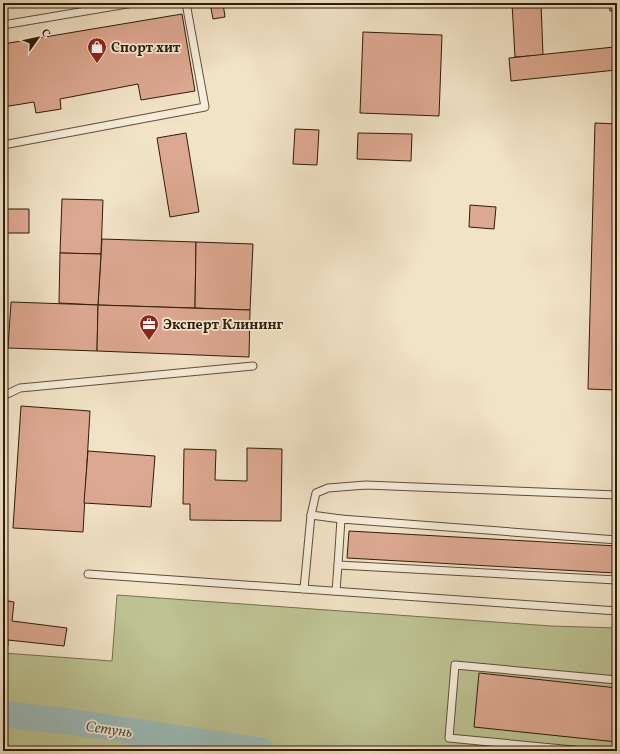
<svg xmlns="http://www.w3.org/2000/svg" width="620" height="754" font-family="Vollkorn,serif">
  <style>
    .green { fill: #bdc393; stroke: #76704e }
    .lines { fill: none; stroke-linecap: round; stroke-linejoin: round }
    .stream { stroke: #707d73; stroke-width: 4.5 }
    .river { stroke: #9cbdbb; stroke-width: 26 }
    .building { fill: #dda892; stroke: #2f1c08 }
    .service-casing { stroke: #604e38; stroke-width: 9 }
    .service { stroke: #f6edda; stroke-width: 7 }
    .labels { text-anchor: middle; stroke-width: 3.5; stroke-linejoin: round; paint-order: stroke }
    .poi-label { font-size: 14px; font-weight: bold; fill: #2f1c08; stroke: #f6edda; text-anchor: start }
    .water-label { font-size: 15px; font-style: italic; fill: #555447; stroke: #f6edda }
  </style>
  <rect width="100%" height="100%" fill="#f1e3c6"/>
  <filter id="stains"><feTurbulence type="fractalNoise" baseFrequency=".005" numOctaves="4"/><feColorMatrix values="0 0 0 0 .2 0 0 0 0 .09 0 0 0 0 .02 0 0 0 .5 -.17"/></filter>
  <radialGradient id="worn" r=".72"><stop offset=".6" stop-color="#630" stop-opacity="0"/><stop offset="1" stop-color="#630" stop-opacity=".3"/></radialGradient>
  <!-- green -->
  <polygon class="green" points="117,595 551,626 617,628 617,751 52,751 3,750 3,653 112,661"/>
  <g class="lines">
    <!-- stream -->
    <polyline class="stream" points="181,751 185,738"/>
    <!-- river -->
    <polyline class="river" points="3,714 73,722 262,751"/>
  </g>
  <!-- building -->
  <g class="building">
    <polygon points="210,3 223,3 225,17 213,19"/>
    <polygon points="512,3 541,3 543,55 515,57"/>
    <polygon points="609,3 617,3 617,11 610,11"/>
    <polygon points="182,14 195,91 141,100 138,84 60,99 61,109 36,113 34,102 3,107 3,44"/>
    <polygon points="363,32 442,35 439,116 360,113"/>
    <polygon points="614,47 616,70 511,81 509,58"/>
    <polygon points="595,123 617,124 617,390 588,389"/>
    <polygon points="295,129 319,130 317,165 293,164"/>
    <polygon points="186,133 199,212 170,217 157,138"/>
    <polygon points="358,133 412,134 411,161 357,159"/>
    <polygon points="3,193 6,193 6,209 29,209 29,233 3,233"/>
    <polygon points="62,199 103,200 101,254 60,253"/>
    <polygon points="470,205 496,207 494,229 469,227"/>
    <polygon points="102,239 196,242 195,308 98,305"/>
    <polygon points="196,242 253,244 250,310 195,308"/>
    <polygon points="60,253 101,254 98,305 59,303"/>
    <polygon points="11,302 98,305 97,351 8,348"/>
    <polygon points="98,305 250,310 249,357 97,351"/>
    <polygon points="21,406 90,411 83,532 13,528"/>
    <polygon points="247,448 282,449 281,521 190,520 190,504 183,504 184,449 216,450 215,480 247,481"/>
    <polygon points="88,451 155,456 151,507 84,503"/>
    <polygon points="349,531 617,546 615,573 347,558"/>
    <polygon points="3,600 14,602 12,621 67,628 64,646 8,640 8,646 3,645"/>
    <polygon points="479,673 617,688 617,742 474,727"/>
  </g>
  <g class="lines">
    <defs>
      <g id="service">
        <polyline points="3,25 133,3"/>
        <polyline points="3,145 205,107 186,3"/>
        <polyline points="3,396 20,388 253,366"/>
        <polyline points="311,515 316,493 328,488 366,485 617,495"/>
        <polyline points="617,540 341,519 338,565 617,580"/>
        <polyline points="88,574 617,611"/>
        <polyline points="304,589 311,515 341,519"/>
        <polyline points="336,591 338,565"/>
        <polyline points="584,751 449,738 455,665 617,680"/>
      </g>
    </defs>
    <!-- service casing -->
    <use href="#service" class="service-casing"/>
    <!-- service -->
    <use href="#service" class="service"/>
  </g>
  <!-- icons -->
  <defs>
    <symbol id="shop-pin" viewBox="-11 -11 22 30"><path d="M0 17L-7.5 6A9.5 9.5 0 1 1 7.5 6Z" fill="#8f2418" stroke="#f6edda"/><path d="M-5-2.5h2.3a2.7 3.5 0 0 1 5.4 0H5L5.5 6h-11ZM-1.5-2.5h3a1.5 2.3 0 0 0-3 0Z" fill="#fff"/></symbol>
    <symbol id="office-pin" viewBox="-11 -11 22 30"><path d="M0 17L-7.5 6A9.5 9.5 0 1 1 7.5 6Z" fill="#8f2418" stroke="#f6edda"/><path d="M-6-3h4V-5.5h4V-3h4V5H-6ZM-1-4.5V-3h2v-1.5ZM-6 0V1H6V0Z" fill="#fff"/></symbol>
  </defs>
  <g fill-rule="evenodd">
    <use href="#shop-pin" x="86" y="36" width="22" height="30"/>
    <use href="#office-pin" x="138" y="313" width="22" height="30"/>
  </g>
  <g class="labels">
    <!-- poi labels -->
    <g class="poi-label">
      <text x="111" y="52">Спорт хит</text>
      <text x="163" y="329">Эксперт Клининг</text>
    </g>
    <!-- water labels -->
    <g class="water-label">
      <text transform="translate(109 729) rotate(8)" y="5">Сетунь</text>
    </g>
  </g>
  <!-- margin -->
  <rect width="620" height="754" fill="none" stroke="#f1e3c6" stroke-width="16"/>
  <rect x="4" y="4" width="612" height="746" fill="none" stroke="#2f1c08" stroke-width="2"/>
  <rect x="8" y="8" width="604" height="738" fill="none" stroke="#2f1c08"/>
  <!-- north arrow -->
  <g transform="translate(38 38) rotate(57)" stroke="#f6edda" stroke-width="3" paint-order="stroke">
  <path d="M0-3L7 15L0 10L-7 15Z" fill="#2f1c08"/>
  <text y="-6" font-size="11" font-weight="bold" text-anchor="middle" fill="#2f1c08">С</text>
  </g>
  <rect width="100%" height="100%" filter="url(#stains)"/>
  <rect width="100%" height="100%" fill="url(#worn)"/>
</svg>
